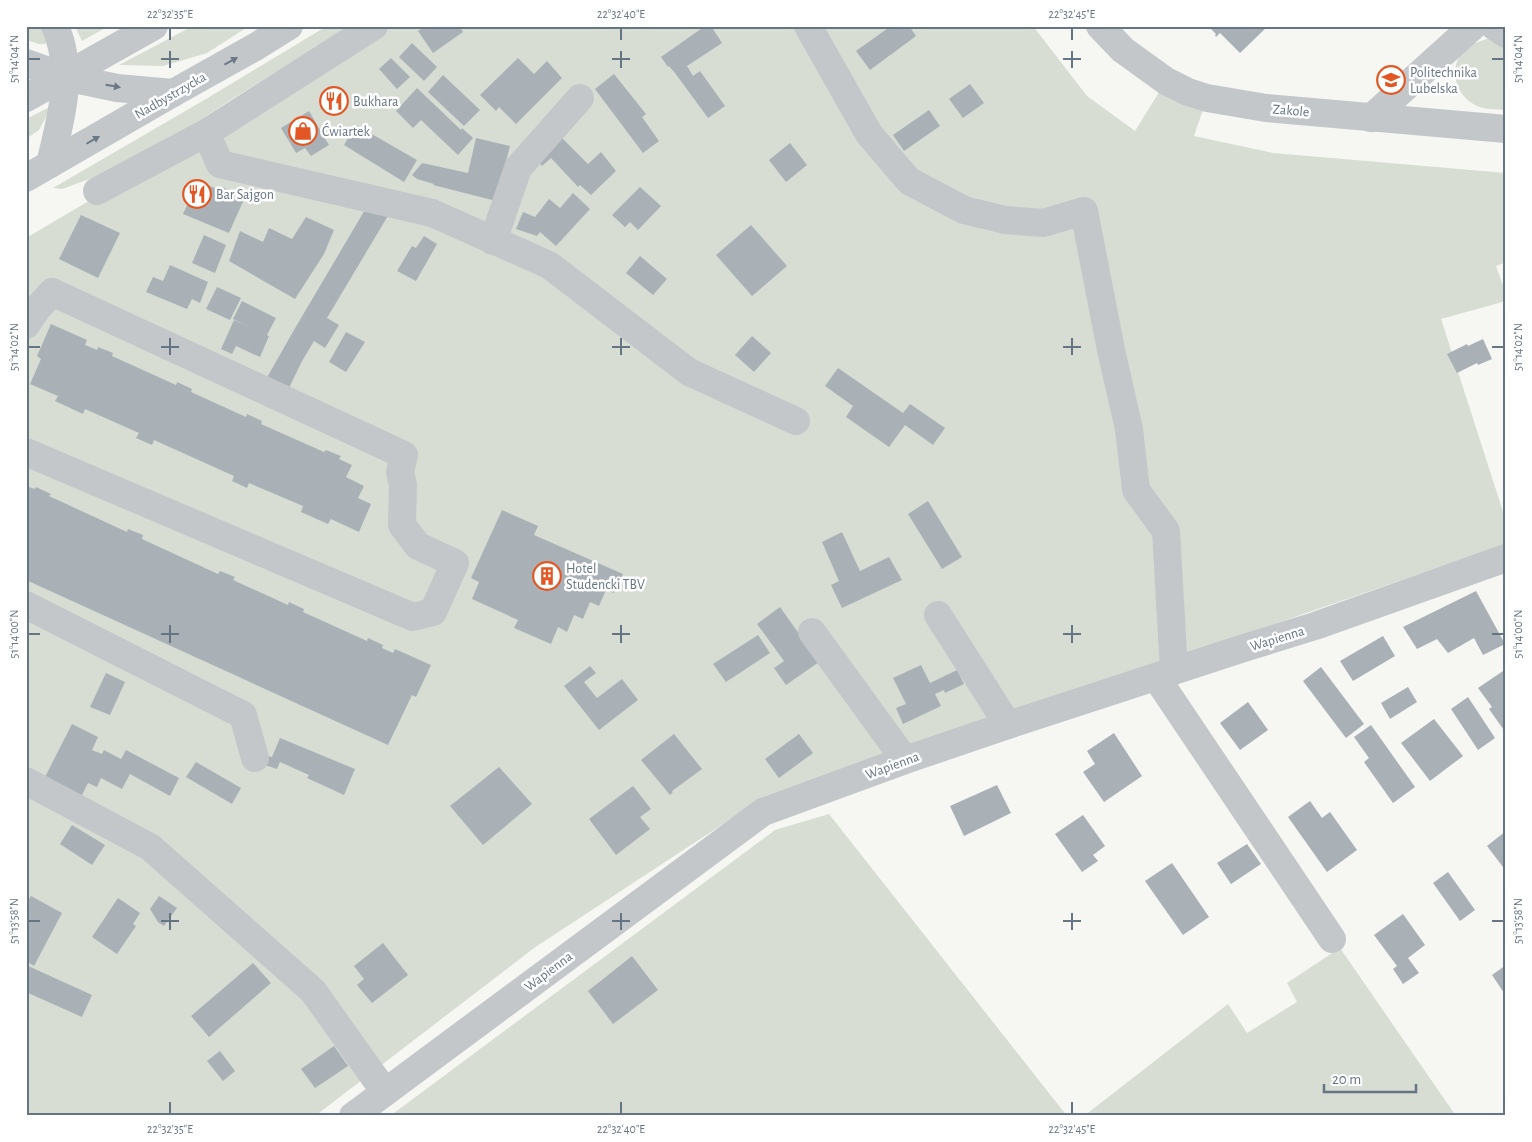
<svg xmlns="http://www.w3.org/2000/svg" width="1532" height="1142" font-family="'Alegreya Sans',sans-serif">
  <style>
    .green { fill: #d7ddd3 }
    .building { fill: #a9b1b7 }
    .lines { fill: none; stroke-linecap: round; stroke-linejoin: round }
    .minor { stroke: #c3c7ca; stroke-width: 28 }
    .oneway { fill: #6a7987 }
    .ticks { fill: none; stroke: #657583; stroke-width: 2 }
    .labels { text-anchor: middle; stroke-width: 5; stroke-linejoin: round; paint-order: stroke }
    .poi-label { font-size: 14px; fill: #657583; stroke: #fff; text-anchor: start }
    .street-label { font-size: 14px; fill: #657583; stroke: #fff }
    .neatline { fill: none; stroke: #657583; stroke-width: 2 }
    .ticks-label { font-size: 12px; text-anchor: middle; fill: #657583 }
  </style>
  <rect width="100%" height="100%" fill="#f6f6f2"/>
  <!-- green -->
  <g class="green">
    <polygon points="26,26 44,26 47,41 45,44 39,44 26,40"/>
    <polygon points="75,26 109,26 82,41"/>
    <polygon points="193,26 249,26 207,53 163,66 119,65"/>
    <polygon points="327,26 350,26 232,99 152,152 125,166 62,189 53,188 206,99"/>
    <polygon points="386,26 1033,26 1087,96 1135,131 1166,81 1207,98 1194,136 1273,153 1506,173 1506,262 1496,266 1506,294 1506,301 1441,319 1506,521 1506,544 755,803 534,948 315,1116 26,1116 26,238"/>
    <path d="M 1487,39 L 1497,40 L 1506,45 L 1506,110 C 1497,109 1483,110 1475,105 C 1453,93 1447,62 1469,46 C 1474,43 1481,41 1487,39 Z"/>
    <polygon points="52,106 39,130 26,139 26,119"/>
    <polygon points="829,814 1067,1116 390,1116 775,830"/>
    <polygon points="1340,948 1456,1116 1084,1116 1228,1004 1247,1033 1297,1002 1287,983"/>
  </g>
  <!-- building -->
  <g class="building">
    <polygon points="425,26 459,26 463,32 433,53 418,31"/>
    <polygon points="705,26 711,26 722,43 687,66 693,76 700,71 725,106 708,118 675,73 669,66 668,67 661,57"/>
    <polygon points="891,26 909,26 916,36 870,70 856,51"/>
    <polygon points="1208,26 1268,26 1240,53 1220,33 1216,37 1215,35 1216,34"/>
    <polygon points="412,43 437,67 424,81 399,57"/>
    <polygon points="391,58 410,77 397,89 379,69"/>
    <polygon points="518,58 534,74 547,61 562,78 516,124 499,107 496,111 480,95"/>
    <polygon points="614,74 646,114 642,117 659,141 643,153 595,89"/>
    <polygon points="443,75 480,110 464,126 428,92"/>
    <polygon points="970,84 984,103 963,118 949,99"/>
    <polygon points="417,88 461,130 462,128 473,138 458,155 421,120 413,128 396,111"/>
    <polygon points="929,110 940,126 904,151 893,135"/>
    <polygon points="309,111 329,145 311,156 305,148 296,153 281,128"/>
    <polygon points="356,125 417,160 404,182 344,145"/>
    <polygon points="560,136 588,164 601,152 616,171 591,195 580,185 578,187 551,158 542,166 536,159"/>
    <polygon points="476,138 510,146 496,201 433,185 434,184 417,179 412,175 422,163 468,173"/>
    <polygon points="790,143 807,165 786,182 769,160"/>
    <polygon points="207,185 220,190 222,187 245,197 229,233 183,214 194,190"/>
    <polygon points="640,187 661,206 638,230 630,222 625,227 612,215"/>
    <polygon points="573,193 590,209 556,246 540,232 537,236 516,229 523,212 535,217 549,199 560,208"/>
    <polygon points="366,208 389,214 327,318 339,325 325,348 314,341 301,363 287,392 265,381 294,330"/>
    <polygon points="81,215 120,233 98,278 59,259"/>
    <polygon points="306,217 334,230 324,254 295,299 229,261 240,231 263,242 269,228 292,239"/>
    <polygon points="751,225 787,266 752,296 716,255"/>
    <polygon points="204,235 226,245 215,273 192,263"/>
    <polygon points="424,236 437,244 416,281 397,271 412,246 416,248"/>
    <polygon points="640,256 667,279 653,295 626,273"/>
    <polygon points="170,265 208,282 200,303 192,299 187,309 146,292 153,277 163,281"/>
    <polygon points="217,287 241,298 230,320 206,309"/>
    <polygon points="242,301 276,318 267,335 269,336 260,357 236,346 232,354 221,349 234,320 249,327 233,319"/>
    <polygon points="51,324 87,340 85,345 97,350 98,347 113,353 112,356 176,385 177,382 192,389 191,392 246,417 247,414 262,421 261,424 324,452 326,450 341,456 339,459 352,465 346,477 364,486 358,498 371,504 359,532 331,519 328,524 301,512 303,506 249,483 247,488 232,481 234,476 154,440 152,445 136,438 139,433 85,409 83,414 55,401 58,396 30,384 41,359 37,356"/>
    <polygon points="346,332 365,342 346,372 329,362"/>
    <polygon points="752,336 771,353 754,372 735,355"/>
    <polygon points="1483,339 1492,359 1478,365 1477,363 1457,373 1447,354 1467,344 1468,346"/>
    <polygon points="838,368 903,413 910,404 945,428 933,445 905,425 889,447 846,417 853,406 825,386"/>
    <polygon points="26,486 35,489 36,487 51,494 49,496 127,532 128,529 143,535 142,539 218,574 220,571 235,577 233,580 288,605 289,602 304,609 303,612 367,641 368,638 383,645 382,648 393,653 395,649 431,665 416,697 412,695 388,745 26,580"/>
    <polygon points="928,501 962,557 942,569 908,514"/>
    <polygon points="502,510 538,526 534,535 623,574 614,593 606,590 599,606 590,602 583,619 574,615 567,632 558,627 551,644 514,628 518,620 472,599 479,582 471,578"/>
    <polygon points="842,532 860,571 889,557 902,580 842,608 831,585 839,581 822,542"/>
    <polygon points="1476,591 1505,644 1483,655 1474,638 1448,653 1437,639 1417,649 1403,627"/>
    <polygon points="780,607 819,662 786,685 774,668 784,661 757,624"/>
    <polygon points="758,635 770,653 726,682 713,664"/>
    <polygon points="1383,636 1395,656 1353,681 1340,661"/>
    <polygon points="921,665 930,683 957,670 964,684 945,693 944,690 935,694 941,706 903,724 896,708 906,704 893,678"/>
    <polygon points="590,666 596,673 584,682 597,698 622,679 638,700 599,730 564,686"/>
    <polygon points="1321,667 1364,724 1346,738 1303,681"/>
    <polygon points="1506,669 1506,733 1489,709 1492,707 1478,688"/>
    <polygon points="106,673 125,682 110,715 90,707"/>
    <polygon points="1408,687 1417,702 1390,719 1381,703"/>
    <polygon points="1468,697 1495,738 1478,750 1451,709"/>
    <polygon points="1248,702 1268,730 1240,750 1220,723"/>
    <polygon points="1434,719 1463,756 1430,781 1401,743"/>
    <polygon points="72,724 98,737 92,750 102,754 104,750 121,759 126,750 179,778 170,796 130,774 122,789 101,778 97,787 88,783 81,797 45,777"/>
    <polygon points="1371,725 1415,787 1393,803 1364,762 1369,758 1354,737"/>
    <polygon points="1114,733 1142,776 1104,802 1083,772 1095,764 1087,751"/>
    <polygon points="674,734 702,769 672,791 673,792 670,795 641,760"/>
    <polygon points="799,734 813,753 779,778 765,759"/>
    <polygon points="280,738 355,769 344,795 307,778 309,775 280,762 277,769 265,765 268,756 272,757"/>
    <polygon points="196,762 241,788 232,804 186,777"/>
    <polygon points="499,767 532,804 483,845 450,806"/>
    <polygon points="997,785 1011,813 964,836 950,806"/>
    <polygon points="633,786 651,809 640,817 650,829 616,855 589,819"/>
    <polygon points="1310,801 1322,818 1330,812 1357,850 1327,872 1288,817"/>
    <polygon points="1083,815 1105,846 1093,855 1098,861 1082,872 1055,834"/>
    <polygon points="72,825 105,845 92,865 60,844"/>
    <polygon points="1506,831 1506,871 1487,846"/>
    <polygon points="1247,844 1261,864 1231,884 1217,863"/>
    <polygon points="1172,863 1209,917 1183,935 1145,881"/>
    <polygon points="1448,872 1475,910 1460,921 1433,883"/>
    <polygon points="31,896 62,913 34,966 26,961 26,904"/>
    <polygon points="159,896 177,908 164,926 158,922 150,909"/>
    <polygon points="118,898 140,913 133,924 136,926 117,954 92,937"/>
    <polygon points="1403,914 1425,945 1408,958 1419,973 1403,984 1393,969 1397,966 1374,935"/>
    <polygon points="383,943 408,975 372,1003 357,985 364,979 354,966"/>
    <polygon points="632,956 658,990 613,1024 588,991"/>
    <polygon points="253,963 271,983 209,1037 191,1016"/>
    <polygon points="26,965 92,995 82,1017 26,992"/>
    <polygon points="1506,965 1506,992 1504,993 1492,975"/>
    <polygon points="334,1046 348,1066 315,1088 301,1069"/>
    <polygon points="220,1051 235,1071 223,1081 207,1061"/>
  </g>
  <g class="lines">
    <!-- minor -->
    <g class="minor">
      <polyline points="808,26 869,134 909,181 964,210 1005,220 1043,223 1084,211 1111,350 1129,429 1136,490 1166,531 1174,671"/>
      <polyline points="1100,26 1123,50 1166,81 1188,92 1207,98 1266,108 1506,129"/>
      <polyline points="1494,26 1506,34"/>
      <polyline points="26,63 65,77 117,88 173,93"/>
      <polyline points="26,98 154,26"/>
      <polyline points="1371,118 1473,26"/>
      <polyline points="206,133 220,164 432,213 549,265 689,372 796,421"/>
      <path d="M 50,164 C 61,118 75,72 55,26"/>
      <polyline points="26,178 173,93 257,46 289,26"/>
      <polyline points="97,191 206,133 374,26"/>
      <polyline points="493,241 518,168 580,98"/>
      <polyline points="26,325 37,309 52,292 404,455 400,472 403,485 402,525 418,546 455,563 433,612 413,617 26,452"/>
      <polyline points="26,605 243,715 255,758"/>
      <polyline points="938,615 1008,725"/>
      <polyline points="812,632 905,760"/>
      <polyline points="1156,677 1332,939"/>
      <polyline points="26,781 150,847 313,991 385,1092"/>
      <polyline points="353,1116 763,812 905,760 1008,725 1244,648 1315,626 1506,558"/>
    </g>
  </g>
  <!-- one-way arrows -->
  <defs><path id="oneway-solid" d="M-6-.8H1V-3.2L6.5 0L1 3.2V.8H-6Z" transform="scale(1.25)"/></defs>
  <g class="oneway">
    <use href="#oneway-solid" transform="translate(231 61) rotate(-29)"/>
    <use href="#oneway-solid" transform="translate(113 86) rotate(10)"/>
    <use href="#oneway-solid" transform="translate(93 140) rotate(-30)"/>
  </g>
  <!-- ticks -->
  <path class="ticks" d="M 170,28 L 170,40M 621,28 L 621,40M 1072,28 L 1072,40M 170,51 L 170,68M 621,51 L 621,68M 1072,51 L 1072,68M 28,59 L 40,59M 161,59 L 179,59M 612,59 L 630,59M 1063,59 L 1081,59M 1492,59 L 1504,59M 170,338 L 170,355M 621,338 L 621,355M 1072,338 L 1072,355M 28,347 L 40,347M 161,347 L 179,347M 612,347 L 630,347M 1063,347 L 1081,347M 1492,347 L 1504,347M 170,625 L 170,643M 621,625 L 621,643M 1072,625 L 1072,643M 28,634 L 40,634M 161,634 L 179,634M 612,634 L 630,634M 1063,634 L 1081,634M 1492,634 L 1504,634M 170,913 L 170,930M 621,913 L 621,930M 1072,913 L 1072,930M 28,921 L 40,921M 161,921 L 179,921M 612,921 L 630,921M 1063,921 L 1081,921M 1492,921 L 1504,921M 170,1102 L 170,1114M 621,1102 L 621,1114M 1072,1102 L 1072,1114"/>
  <!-- icons -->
  <defs>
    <symbol id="university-ring" viewBox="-11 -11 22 22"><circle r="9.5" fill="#fff" stroke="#e35725" stroke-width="1.5"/><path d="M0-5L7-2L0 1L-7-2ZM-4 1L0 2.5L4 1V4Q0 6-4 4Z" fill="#e35725"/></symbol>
    <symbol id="restaurant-ring" viewBox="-11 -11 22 22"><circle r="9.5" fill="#fff" stroke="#e35725" stroke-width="1.5"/><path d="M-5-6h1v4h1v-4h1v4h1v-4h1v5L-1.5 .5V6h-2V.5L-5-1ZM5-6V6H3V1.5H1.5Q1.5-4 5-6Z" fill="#e35725"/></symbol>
    <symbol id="shop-ring" viewBox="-11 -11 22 22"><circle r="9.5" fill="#fff" stroke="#e35725" stroke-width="1.5"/><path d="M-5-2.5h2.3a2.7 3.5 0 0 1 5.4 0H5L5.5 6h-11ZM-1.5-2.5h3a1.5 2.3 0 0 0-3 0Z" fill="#e35725"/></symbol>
    <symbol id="building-ring" viewBox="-11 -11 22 22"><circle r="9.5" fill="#fff" stroke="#e35725" stroke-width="1.5"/><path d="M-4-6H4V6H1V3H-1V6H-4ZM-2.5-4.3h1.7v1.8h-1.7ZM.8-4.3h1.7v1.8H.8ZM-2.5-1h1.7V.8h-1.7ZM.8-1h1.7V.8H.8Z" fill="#e35725"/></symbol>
  </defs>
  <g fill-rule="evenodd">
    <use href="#university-ring" x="1375" y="64" width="32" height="32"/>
    <use href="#restaurant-ring" x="318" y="85" width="32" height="32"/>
    <use href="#shop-ring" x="287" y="115" width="32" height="32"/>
    <use href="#restaurant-ring" x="181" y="178" width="32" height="32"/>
    <use href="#building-ring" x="531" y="560" width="32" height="32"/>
  </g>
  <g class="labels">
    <!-- poi labels -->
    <g class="poi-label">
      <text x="1410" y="77">Politechnika<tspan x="1410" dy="16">Lubelska</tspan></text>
      <text x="353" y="106">Bukhara</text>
      <text x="322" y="136">Ćwiartek</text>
      <text x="216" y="199">Bar Sajgon</text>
      <text x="566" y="573">Hotel<tspan x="566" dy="16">Studencki TBV</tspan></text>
    </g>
    <!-- street labels -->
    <g class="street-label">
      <text transform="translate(170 95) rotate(-30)" y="5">Nadbystrzycka</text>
      <text transform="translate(1291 110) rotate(5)" y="5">Zakole</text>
      <text transform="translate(1277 638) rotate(-17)" y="5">Wapienna</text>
      <text transform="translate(892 765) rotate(-20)" y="5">Wapienna</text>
      <text transform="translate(548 971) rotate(-37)" y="5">Wapienna</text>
    </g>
  </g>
  <!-- border -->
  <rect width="1532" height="1142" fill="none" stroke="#ffffff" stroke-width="55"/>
  <!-- scale -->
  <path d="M1324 1084v8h92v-8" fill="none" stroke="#657583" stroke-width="2.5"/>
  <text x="1332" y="1084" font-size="15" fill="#657583" stroke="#ffffff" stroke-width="4" paint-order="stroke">20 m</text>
  <rect x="28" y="28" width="1476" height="1086" class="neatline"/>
  <g class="ticks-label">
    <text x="170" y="18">22°32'35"E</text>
    <text x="621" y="18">22°32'40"E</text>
    <text x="1072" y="18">22°32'45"E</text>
    <text transform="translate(14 59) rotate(-90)" y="4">51°14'04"N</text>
    <text transform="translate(1518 59) rotate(-90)" y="4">51°14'04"N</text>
    <text transform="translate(14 347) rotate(-90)" y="4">51°14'02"N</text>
    <text transform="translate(1518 347) rotate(-90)" y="4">51°14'02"N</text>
    <text transform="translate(14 634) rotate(-90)" y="4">51°14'00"N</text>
    <text transform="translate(1518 634) rotate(-90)" y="4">51°14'00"N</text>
    <text transform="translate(14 921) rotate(-90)" y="4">51°13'58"N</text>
    <text transform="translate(1518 921) rotate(-90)" y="4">51°13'58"N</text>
    <text x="170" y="1133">22°32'35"E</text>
    <text x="621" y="1133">22°32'40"E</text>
    <text x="1072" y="1133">22°32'45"E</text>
  </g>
</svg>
